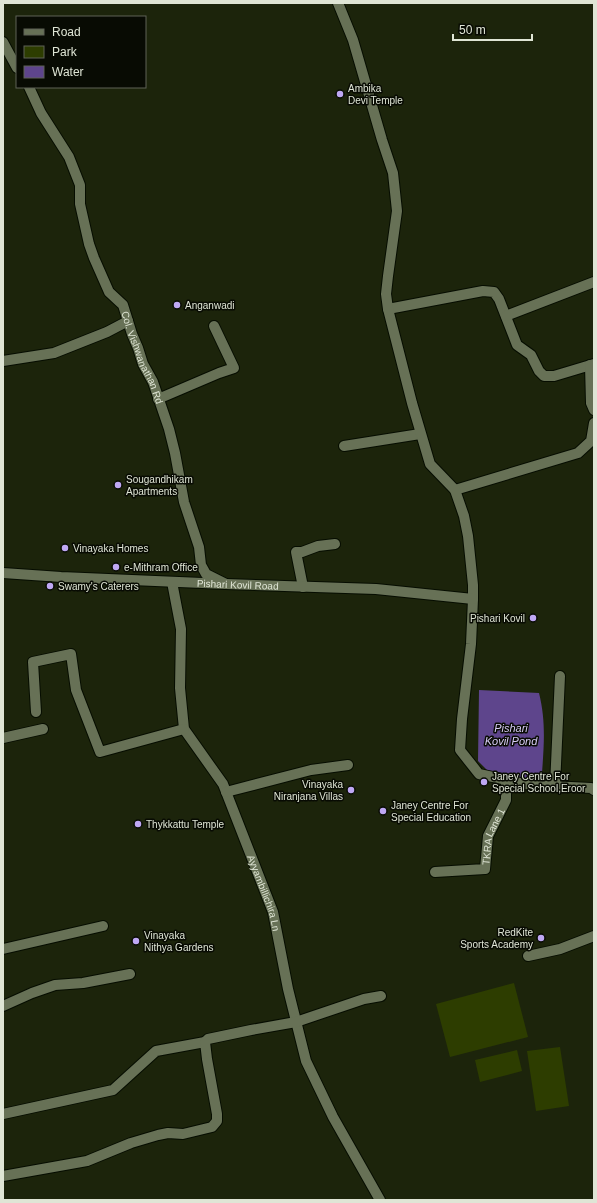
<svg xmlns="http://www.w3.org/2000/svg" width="597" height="1203" font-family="Arial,sans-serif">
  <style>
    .green { fill: #2d3d00 }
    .water { fill: #5e458c }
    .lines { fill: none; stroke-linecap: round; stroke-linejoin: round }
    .minor-casing { stroke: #060d00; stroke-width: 12 }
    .tertiary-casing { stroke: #060d00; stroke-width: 12 }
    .minor { stroke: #677156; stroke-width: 10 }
    .tertiary { stroke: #677156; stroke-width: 10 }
    .poi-dot { fill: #bfa8f4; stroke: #080b03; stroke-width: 1.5 }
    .labels { text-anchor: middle; stroke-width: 3; stroke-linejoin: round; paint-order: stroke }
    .poi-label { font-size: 10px; fill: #dfe5d5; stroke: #080b03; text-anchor: start }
    .street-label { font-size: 10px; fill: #dfe5d5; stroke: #080b03 }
    .water-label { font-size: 11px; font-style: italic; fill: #d8ccf6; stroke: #080b03 }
  </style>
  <rect width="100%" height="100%" fill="#1c240b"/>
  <!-- green -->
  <g class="green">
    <polygon points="514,983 528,1037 450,1057 436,1004"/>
    <polygon points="560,1047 569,1106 536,1111 527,1051"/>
    <polygon points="517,1050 522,1071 480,1082 475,1060"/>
  </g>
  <!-- water -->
  <path class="water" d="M 479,690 L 539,693 C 546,721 544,745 542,773 L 528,779 L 506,774 L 488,771 L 478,761 Z"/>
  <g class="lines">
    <defs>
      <g id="minor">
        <polyline points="3,42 17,68"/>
        <path id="s1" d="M 29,87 L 41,113 L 69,157 L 80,185 L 80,204 L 89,244 L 94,258 L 109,292 L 123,305 L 132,334 L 138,348 L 143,364 L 153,382 L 169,429 L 175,453 L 184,502 L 199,547 L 201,565 L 206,574 L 226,584"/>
        <polyline points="388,309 483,291 494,292 499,299 517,345 531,355 539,371 544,376 554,376 594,364"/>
        <polyline points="506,316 594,282"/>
        <polyline points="3,361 54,353 107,332 128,321"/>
        <polyline points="590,365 591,403 594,410"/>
        <polyline points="158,399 219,373 234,368 214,326"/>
        <polyline points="344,446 420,434"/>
        <polyline points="455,490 578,453 591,441 594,423"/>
        <path id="s2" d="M 172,582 L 181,629 L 180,688 L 184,729 L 223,784 L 273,912 L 288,989 L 306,1061 L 333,1117 L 380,1200"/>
        <polyline points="303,587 296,552 302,552 318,546 335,544"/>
        <polyline points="36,712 33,662 71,654 76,690 100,752 184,729"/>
        <polyline points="3,738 43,729"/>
        <polyline points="555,786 560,676"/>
        <polyline points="226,792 311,770 348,765"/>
        <path id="s3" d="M 435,872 L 485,869 L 488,836 L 506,800 L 506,780"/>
        <polyline points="3,949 103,926"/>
        <polyline points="528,956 560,949 594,936"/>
        <polyline points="3,1006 32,993 55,985 83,983 130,974"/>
        <polyline points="3,1114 113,1090 156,1051 205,1042"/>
        <polyline points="3,1176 87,1161 131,1143 158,1135 168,1133 183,1134 212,1127 217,1121 217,1114 207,1059 205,1042 208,1039 251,1030 296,1022 364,999 381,996"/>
      </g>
      <g id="tertiary">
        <polyline points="338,3 353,40 382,140 393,173 397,211 388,276 386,294 388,309 412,403 430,464 455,490 464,516 468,536 473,585 473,599 471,644 462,719 460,750 479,774 530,785 591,788 594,790"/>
        <path id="s4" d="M 3,573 L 61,577 L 226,584 L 376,589 L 473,599"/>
      </g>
    </defs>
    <!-- minor casing -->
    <use href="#minor" class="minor-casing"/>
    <!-- tertiary casing -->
    <use href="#tertiary" class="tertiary-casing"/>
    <!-- minor -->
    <use href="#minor" class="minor"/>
    <!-- tertiary -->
    <use href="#tertiary" class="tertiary"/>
  </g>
  <!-- markers -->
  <g class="poi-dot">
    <circle cx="340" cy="94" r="4"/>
    <circle cx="177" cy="305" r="4"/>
    <circle cx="118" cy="485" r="4"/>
    <circle cx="65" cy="548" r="4"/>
    <circle cx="116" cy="567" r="4"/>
    <circle cx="50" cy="586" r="4"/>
    <circle cx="533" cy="618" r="4"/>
    <circle cx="484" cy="782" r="4"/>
    <circle cx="351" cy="790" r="4"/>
    <circle cx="383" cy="811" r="4"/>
    <circle cx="138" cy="824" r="4"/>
    <circle cx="541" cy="938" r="4"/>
    <circle cx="136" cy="941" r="4"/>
  </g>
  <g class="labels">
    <!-- poi labels -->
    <g class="poi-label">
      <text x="348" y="92">Ambika<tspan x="348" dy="12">Devi Temple</tspan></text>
      <text x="185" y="309">Anganwadi</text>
      <text x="126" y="483">Sougandhikam<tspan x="126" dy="12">Apartments</tspan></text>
      <text x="73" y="552">Vinayaka Homes</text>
      <text x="124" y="571">e-Mithram Office</text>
      <text x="58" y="590">Swamy's Caterers</text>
      <text x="525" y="622" text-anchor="end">Pishari Kovil</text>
      <text x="492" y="780">Janey Centre For<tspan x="492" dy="12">Special School,Eroor</tspan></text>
      <text x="343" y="788" text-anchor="end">Vinayaka<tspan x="343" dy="12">Niranjana Villas</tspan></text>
      <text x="391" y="809">Janey Centre For<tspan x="391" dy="12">Special Education</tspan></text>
      <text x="146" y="828">Thykkattu Temple</text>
      <text x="533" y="936" text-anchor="end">RedKite<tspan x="533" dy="12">Sports Academy</tspan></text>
      <text x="144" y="939">Vinayaka<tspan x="144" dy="12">Nithya Gardens</tspan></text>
    </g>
    <!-- street labels -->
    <g class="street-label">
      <text dy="4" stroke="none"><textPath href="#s1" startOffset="298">Col. Vishwanathan Rd</textPath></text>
      <text dy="4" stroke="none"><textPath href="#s4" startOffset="235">Pishari Kovil Road</textPath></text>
      <text dy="4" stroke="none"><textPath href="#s3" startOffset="84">TKRA Lane 1</textPath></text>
      <text dy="4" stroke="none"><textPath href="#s2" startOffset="332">Ayyambillichira Ln</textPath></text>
    </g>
    <!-- water labels -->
    <g class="water-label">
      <text x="511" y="732">Pishari<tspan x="511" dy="13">Kovil Pond</tspan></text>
    </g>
  </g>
  <!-- border -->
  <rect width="597" height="1203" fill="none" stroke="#dfe5d5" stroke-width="8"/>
  <!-- legend -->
  <rect x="16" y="16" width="130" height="72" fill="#080b03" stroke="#5e6257"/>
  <rect x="24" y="29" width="20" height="6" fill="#677156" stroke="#5e6257"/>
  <text x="52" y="36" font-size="12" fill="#dfe5d5">Road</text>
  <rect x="24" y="46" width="20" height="12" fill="#2d3d00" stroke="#5e6257"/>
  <text x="52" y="56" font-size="12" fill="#dfe5d5">Park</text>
  <rect x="24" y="66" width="20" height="12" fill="#5e458c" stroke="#5e6257"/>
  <text x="52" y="76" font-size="12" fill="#dfe5d5">Water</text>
  <!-- scale -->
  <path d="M453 34v6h79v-6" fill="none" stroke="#dfe5d5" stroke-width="2"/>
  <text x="459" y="34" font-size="12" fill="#dfe5d5" stroke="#080b03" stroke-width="3" paint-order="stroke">50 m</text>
</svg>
